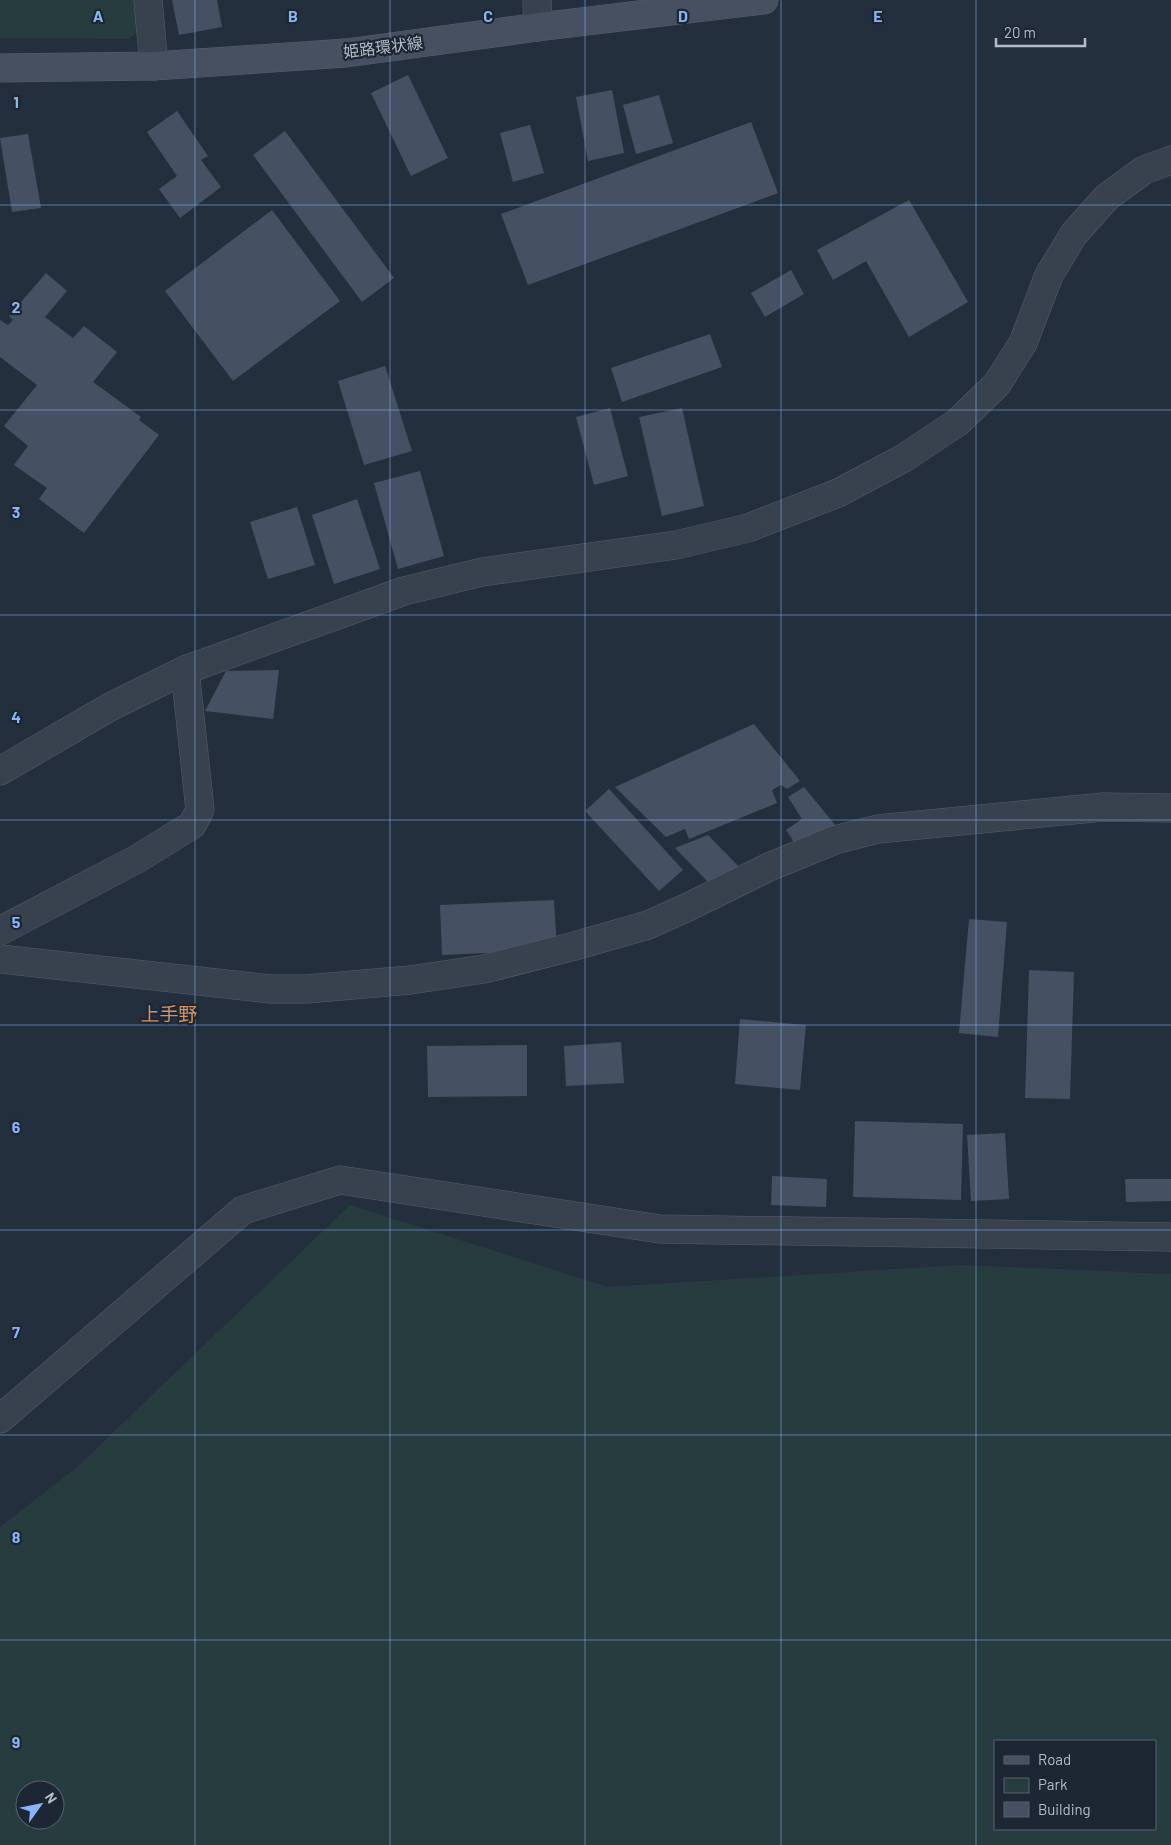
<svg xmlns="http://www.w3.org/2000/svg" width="1171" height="1845" font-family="Barlow,'Noto Sans JP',sans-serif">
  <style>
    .green { fill: #263c3f; fill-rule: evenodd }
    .building { fill: #455162 }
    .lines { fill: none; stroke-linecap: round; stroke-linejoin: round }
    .minor-casing { stroke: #565f6c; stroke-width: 29 }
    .tertiary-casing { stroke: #565f6c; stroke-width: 29 }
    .secondary-casing { stroke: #565f6c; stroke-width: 29 }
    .minor { stroke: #38414e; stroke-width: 28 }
    .tertiary { stroke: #38414e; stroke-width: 28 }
    .secondary { stroke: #465061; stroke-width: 28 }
    .grid { fill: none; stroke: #8ab4f8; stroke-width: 1; stroke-opacity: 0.55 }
    .labels { text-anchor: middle; stroke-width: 4.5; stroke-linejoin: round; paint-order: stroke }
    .street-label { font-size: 16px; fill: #b4bcc9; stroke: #1d2633 }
    .quarter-label { font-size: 19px; fill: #d59563; stroke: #1d2633 }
    .grid-label { font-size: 16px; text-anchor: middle; font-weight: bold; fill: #8ab4f8; stroke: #1d2633; stroke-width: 4.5; stroke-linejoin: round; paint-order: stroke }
  </style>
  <rect width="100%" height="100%" fill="#242f3e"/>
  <!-- green -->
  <g class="green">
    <polygon points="0,0 137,0 141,29 128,39 0,38"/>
    <path d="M 350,1205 L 608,1287 L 961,1265 L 1171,1274 L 1171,1845 L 0,1845 L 0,1527 L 76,1468 ZM 995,1741 L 1155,1741 L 1155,1829 L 995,1829 ZM 25,1790 L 55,1790 L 55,1820 L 25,1820 Z"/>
  </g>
  <!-- building -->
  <g class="building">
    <polygon points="172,0 217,0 222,27 179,35"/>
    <polygon points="408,75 448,158 411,176 371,93"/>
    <polygon points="612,90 624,153 588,161 576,97"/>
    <polygon points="659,95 673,143 636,154 623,105"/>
    <polygon points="177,111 208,156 201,160 221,187 180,218 159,189 177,176 147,132"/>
    <polygon points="751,122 778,193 528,285 501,214"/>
    <polygon points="530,125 544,173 513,182 500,133"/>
    <polygon points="285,131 394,278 362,302 253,155"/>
    <polygon points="28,134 41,208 12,212 0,138"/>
    <polygon points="909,200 968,302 909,337 866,261 833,280 817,250"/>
    <polygon points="272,210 340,301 233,381 165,291"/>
    <polygon points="791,270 804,294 765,317 751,293"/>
    <polygon points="46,273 67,291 45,317 73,338 84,326 117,352 93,382 141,417 139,420 159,435 84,533 39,499 47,488 14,465 28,446 4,426 37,385 0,357 0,320 8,325 13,320 9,316"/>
    <polygon points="710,334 722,367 622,402 611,368"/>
    <polygon points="385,366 412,451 364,465 338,381"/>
    <polygon points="610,408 628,476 594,485 576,417"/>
    <polygon points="682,408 704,506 662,516 639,417"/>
    <polygon points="420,471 444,556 398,569 374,483"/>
    <polygon points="357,499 380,569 334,584 312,515"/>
    <polygon points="297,507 315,565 268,579 250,522"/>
    <polygon points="279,670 273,719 205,711 226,671"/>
    <polygon points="754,724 800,781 787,789 781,785 772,790 777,803 689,839 685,829 666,837 615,787"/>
    <polygon points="804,787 836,826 800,851 786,830 802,819 788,797"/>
    <polygon points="609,789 683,870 659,891 585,811"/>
    <polygon points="708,835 744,872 716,890 675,848"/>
    <polygon points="554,900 557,950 442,955 440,905"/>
    <polygon points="969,919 1007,922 998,1037 959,1033"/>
    <polygon points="1029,970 1074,972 1070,1099 1025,1098"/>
    <polygon points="740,1019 806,1025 800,1090 735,1084"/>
    <polygon points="621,1042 624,1083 566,1086 564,1046"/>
    <polygon points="527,1045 527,1096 428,1097 427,1046"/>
    <polygon points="855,1121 963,1124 961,1200 853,1197"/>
    <polygon points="1005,1133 1009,1199 971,1201 967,1135"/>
    <polygon points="772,1176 827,1179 826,1207 771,1205"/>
    <polygon points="1125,1179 1171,1179 1171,1201 1126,1202"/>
  </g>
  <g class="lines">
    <defs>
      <g id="minor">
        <polyline points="148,0 154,66"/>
        <polyline points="537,0 538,27"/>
        <polyline points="0,771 110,707 185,670 404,591 482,572 676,545 748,528 838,493 904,458 958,422 997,384 1023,343 1049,275 1074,234 1107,197 1144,170 1171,160"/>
        <polyline points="0,931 137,859 192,825 200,810 185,670"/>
        <polyline points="0,959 270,989 307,989 410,980 484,969 571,947 648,925 688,907 769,867 835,840 878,829 1103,807 1171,808"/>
      </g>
      <polyline id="tertiary" points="0,1419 243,1210 340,1180 660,1229 1171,1237"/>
      <polyline id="secondary" points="0,68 154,66 346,53 538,27 764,0"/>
    </defs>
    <!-- minor casing -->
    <use href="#minor" class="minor-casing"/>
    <!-- tertiary casing -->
    <use href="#tertiary" class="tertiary-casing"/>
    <!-- secondary casing -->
    <use href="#secondary" class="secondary-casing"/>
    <!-- minor -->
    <use href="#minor" class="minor"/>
    <!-- tertiary -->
    <use href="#tertiary" class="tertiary"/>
    <!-- secondary -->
    <use href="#secondary" class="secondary"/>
  </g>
  <!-- grid -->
  <path class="grid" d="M 195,0 L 195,1845M 390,0 L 390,1845M 585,0 L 585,1845M 781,0 L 781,1845M 976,0 L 976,1845M 0,205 L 1171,205M 0,410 L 1171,410M 0,615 L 1171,615M 0,820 L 1171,820M 0,1025 L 1171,1025M 0,1230 L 1171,1230M 0,1435 L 1171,1435M 0,1640 L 1171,1640"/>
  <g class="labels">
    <!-- street labels -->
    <g class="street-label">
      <text transform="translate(383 47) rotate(-7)" y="6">姫路環状線</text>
    </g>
    <!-- quarter labels -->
    <g class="quarter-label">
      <text x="169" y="1021">上手野</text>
    </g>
  </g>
  <g class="grid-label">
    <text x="98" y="22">A</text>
    <text x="293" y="22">B</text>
    <text x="488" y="22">C</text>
    <text x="683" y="22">D</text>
    <text x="878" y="22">E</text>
    <text x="16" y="108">1</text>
    <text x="16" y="313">2</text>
    <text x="16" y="518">3</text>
    <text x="16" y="723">4</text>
    <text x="16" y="928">5</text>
    <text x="16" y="1133">6</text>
    <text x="16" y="1338">7</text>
    <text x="16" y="1543">8</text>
    <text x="16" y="1748">9</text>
  </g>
  <!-- legend -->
  <rect x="994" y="1740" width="162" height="90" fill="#1d2633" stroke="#59626f"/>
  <rect x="1004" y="1756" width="25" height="8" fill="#465061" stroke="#59626f"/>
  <text x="1038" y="1765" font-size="15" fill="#b4bcc9">Road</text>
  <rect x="1004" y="1778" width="25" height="15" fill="#263c3f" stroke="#59626f"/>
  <text x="1038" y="1790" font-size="15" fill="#b4bcc9">Park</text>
  <rect x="1004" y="1802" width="25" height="15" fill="#455162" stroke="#59626f"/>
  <text x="1038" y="1815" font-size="15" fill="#b4bcc9">Building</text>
  <!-- north arrow -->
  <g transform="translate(40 1805) rotate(57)"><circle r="24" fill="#1d2633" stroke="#59626f"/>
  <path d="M0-4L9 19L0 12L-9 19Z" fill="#8ab4f8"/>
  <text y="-8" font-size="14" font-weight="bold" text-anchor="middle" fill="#b4bcc9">N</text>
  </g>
  <!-- scale -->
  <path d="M996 38v8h89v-8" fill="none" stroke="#b4bcc9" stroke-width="2.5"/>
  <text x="1004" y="38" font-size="15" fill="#b4bcc9" stroke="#1d2633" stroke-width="4" paint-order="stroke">20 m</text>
</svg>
